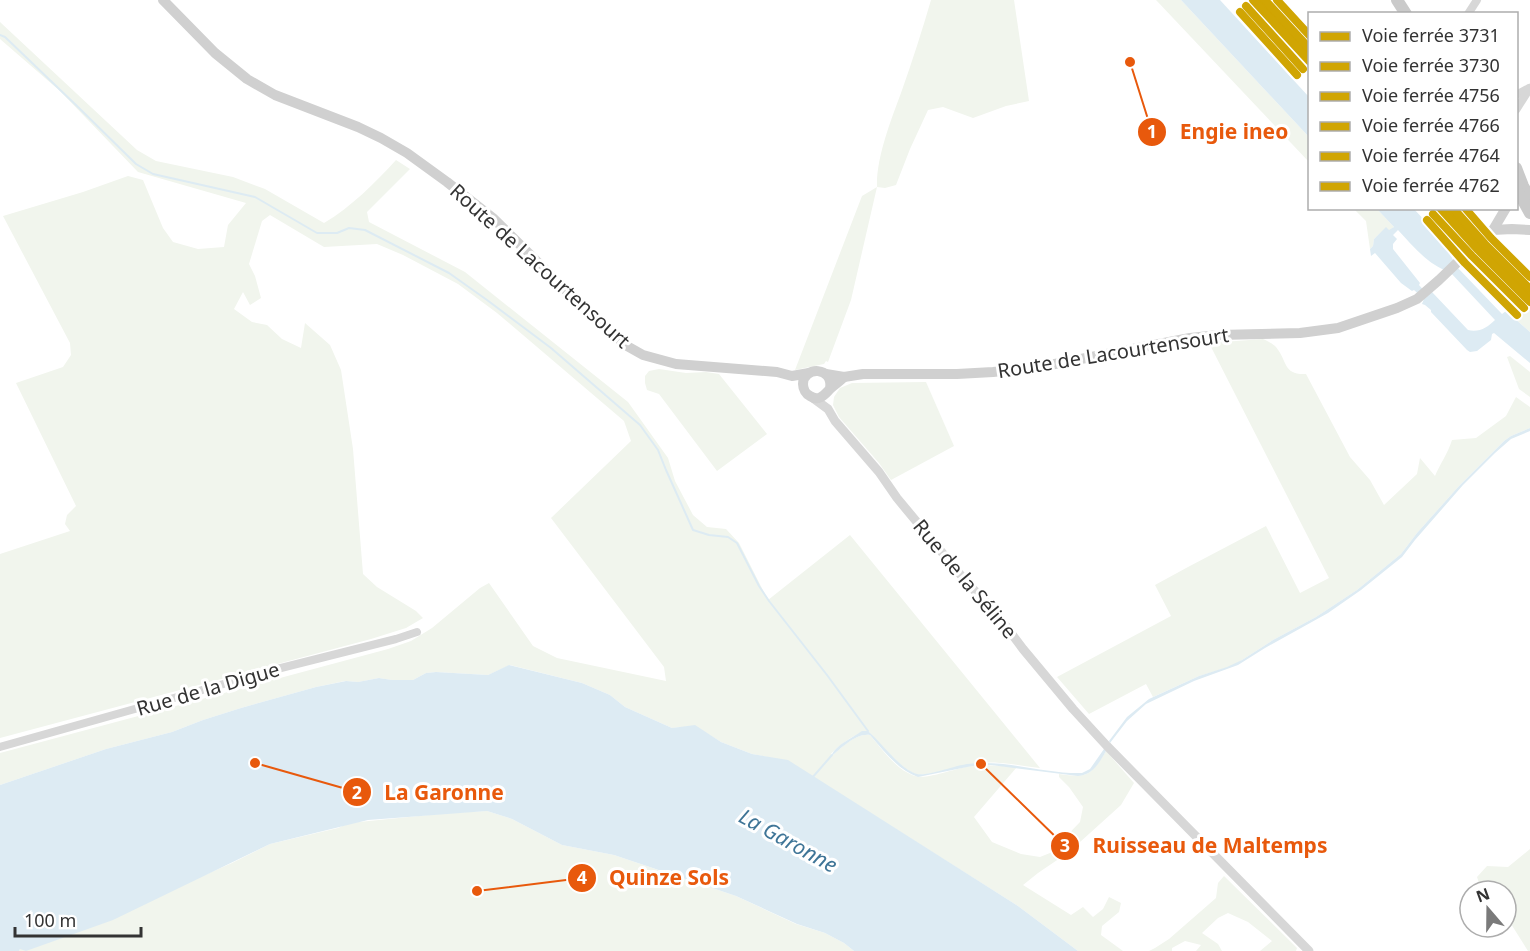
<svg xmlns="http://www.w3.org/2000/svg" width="1530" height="951" font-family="'Noto Sans',sans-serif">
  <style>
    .green { fill: #f1f5ed }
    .water { fill: #ddebf3; fill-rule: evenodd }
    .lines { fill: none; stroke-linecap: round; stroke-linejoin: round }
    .stream { stroke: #ddebf3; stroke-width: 2 }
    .minor { stroke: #d7d7d7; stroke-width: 8 }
    .tertiary { stroke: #d7d7d7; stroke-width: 9 }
    .secondary { stroke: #d0d0d0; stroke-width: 10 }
    .primary { stroke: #cacaca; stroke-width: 12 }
    .rail-1-casing { stroke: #fff; stroke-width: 12 }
    .rail-2-casing { stroke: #fff; stroke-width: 12 }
    .rail-3-casing { stroke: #fff; stroke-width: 12 }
    .rail-4-casing { stroke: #fff; stroke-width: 12 }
    .rail-5-casing { stroke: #fff; stroke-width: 12 }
    .rail-6-casing { stroke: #fff; stroke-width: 12 }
    .rail-1 { stroke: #d0a503; stroke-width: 8 }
    .rail-2 { stroke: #d0a503; stroke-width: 8 }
    .rail-3 { stroke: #d0a503; stroke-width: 8 }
    .rail-4 { stroke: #d0a503; stroke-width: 8 }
    .rail-5 { stroke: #d0a503; stroke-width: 8 }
    .rail-6 { stroke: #d0a503; stroke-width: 8 }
    .labels { text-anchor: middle; stroke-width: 6; stroke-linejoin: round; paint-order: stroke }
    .street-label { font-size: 20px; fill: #333; stroke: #fff }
    .water-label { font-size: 21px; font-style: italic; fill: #3f7597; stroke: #fff }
    .leader { fill: none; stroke: #e8590c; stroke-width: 2 }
    .callout-dot { fill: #e8590c; stroke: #fff; stroke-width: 2 }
    .mark-label { font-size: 18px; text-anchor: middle; font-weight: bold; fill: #fff }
    .callout-label { font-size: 21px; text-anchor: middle; font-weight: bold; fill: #e8590c; stroke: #fff; stroke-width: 6; stroke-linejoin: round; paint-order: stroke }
  </style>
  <rect width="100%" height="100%" fill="#fff"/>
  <!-- green -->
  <g class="green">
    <path d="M 931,0 L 1014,0 L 1029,101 L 1006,106 L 973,118 L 943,107 L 928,110 L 910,149 L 896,185 L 885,188 L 877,187 L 851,300 L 828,362 L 826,361 L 824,364 L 795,370 L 862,196 L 877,187 C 876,158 891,120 901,93 C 912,62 922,31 931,0 Z"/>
    <polygon points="1156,0 1181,0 1309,137 1309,162"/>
    <path d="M 0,22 L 137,150 L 156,161 L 233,177 L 265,189 L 324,223 C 351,207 375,183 396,160 L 410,169 L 367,212 L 369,222 L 465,272 L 628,402 L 668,458 L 675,481 L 693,515 L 707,527 L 726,529 L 739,543 L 768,600 L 850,535 L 1040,768 C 1020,766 1000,761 980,763 C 965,764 927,777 916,774 C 902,770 879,742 868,731 C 857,732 839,745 831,754 L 831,757 C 842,747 856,733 870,735 C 882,749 896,770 915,776 C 926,780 957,768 970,766 C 986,764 1002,766 1017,767 L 974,817 L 992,842 L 1021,854 L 1040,857 L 1050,853 L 1080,822 L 1083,807 L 1069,787 L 1059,777 L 1059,774 C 1089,778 1090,776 1106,751 L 1134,783 L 1121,805 L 1069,852 L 1038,873 L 1023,885 L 1071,915 L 1083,907 L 1093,917 L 1103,909 L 1109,897 L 1121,903 L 1119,912 L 1102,926 L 1101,935 L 1123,951 L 1078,951 L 1018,906 L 788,761 L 752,754 L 721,742 L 695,726 L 672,728 L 625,707 L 610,695 L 582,683 L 510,665 L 488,675 L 436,672 L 426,673 L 413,680 L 392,680 L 379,678 L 358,682 L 345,681 L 316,687 L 241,708 L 203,720 L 172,732 L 106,749 L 0,785 L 0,753 L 388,649 L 411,641 L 432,628 L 480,588 L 489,583 L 533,646 L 557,658 L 666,681 L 664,667 L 551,518 L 631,441 L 624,421 L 497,313 L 458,284 L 403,255 L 377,244 L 324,247 L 270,215 L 262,221 L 249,264 L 255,276 L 261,298 L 250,305 L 243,292 L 234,309 L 252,322 L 267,325 L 282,339 L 301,348 L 305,323 L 330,345 L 341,370 L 353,449 L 363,574 L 377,587 L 416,611 L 423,618 L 406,628 L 371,639 L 0,738 L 0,554 L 70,531 L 65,524 L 67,515 L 76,506 L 16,383 L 63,367 L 71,355 L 70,343 L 3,216 L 83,192 L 128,176 L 143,180 L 163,228 L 173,242 L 198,249 L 224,247 L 228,225 L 246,203 L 138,172 L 60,91 L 0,39 Z"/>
    <polygon points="1354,209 1377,209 1394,227 1389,231 1386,228 1374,239 1373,246 1370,249 1366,221"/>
    <polygon points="1525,302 1530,307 1530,332 1506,311 1505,306"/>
    <path d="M 1263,339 C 1268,341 1273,344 1276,347 C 1288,362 1283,375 1306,374 L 1350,457 L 1370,480 L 1384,505 L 1417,474 L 1420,458 L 1435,476 C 1440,464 1448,453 1452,440 L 1476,438 L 1506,416 L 1516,397 L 1530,407 L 1530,428 L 1511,436 L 1504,441 L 1459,486 L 1417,533 L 1401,554 L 1357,590 L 1316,617 L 1273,640 L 1242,660 L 1232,666 L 1199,676 L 1153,697 L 1146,684 L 1089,714 L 1057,677 L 1171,616 L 1155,585 L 1188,567 L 1266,526 L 1300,593 L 1329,578 L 1209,343 Z"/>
    <polygon points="1510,356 1530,372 1530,397 1519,389 1507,357"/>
    <polygon points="659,369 686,373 706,372 719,374 767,434 717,471 659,394 647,390 645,383 645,376 649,371"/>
    <polygon points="926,382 954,446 891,480 879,463 839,417 833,405 834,397 840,388 852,383"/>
    <polygon points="487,811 512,819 562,845 614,855 736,896 796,924 825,933 844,943 854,951 19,951 20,949 56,940 232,863 270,844 338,828 349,823 449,813"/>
    <polygon points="1530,849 1530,951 1528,951 1506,916 1506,891 1489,891 1480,886 1477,877 1487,866 1508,867"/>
    <polygon points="1224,876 1297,948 1296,951 1260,951 1272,941 1248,922 1228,913 1218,918 1202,933 1218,944 1222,951 1196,951 1201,945 1185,941 1172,948 1172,951 1149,951 1155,948 1169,939 1216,898 1218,883"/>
  </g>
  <!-- water -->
  <g class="water">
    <polygon points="1181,0 1220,0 1309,97 1309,137"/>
    <path d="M 1377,209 L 1414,209 L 1441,238 L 1457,267 L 1502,314 L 1506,311 L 1530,332 L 1530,363 L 1494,333 L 1492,334 L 1491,340 L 1477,351 L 1470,352 L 1467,350 L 1431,312 L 1431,310 L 1425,305 L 1422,304 L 1424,299 L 1414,290 L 1412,291 L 1401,283 L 1375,253 L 1371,256 L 1370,249 L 1373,246 L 1374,239 L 1386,227 L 1389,230 L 1394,227 ZM 1398,230 C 1413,246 1429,266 1450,272 L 1495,320 C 1488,327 1479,333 1468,330 L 1432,292 L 1428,295 L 1419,285 L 1420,283 L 1393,249 L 1393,244 L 1397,239 L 1393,235 Z"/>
    <polygon points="1530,428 1530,431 1511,439 1495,453 1463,485 1415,540 1402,557 1361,590 1328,613 1265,648 1238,665 1194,681 1146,704 1127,721 1110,743 1109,741 1127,717 1149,699 1199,676 1227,667 1242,660 1273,640 1316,617 1357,590 1401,554 1417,533 1459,486 1504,441 1511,436"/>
    <polygon points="509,665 582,683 610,695 625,707 672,728 695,725 721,742 752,754 788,760 1018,906 1078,951 854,951 844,943 825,933 797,924 736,896 614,855 562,845 512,819 487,811 368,820 270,844 113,920 26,951 20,949 19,951 0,951 0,785 106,749 172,732 203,720 241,708 316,687 346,681 358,682 379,678 392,680 413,680 426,673 436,672 488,675"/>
    <path d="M 862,731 L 868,731 C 881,742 901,770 917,774 C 928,776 954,766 967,764 C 1006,759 1044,774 1082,773 L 1090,769 L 1104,749 L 1106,751 C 1099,763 1093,775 1078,776 L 991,765 L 972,766 L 918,777 C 898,770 884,751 870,735 C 856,733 841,748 831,757 C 834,746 852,738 862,731 Z"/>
  </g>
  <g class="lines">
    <!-- stream -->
    <g class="stream">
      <polyline points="0,35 5,37 78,107 136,164 153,174 255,197 317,233 337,233 349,228 365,230 449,273 487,300 551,348 640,425 658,450 666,470 693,530 709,535 728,537 737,543 759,586 769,601 827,675 868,731"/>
      <polyline points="812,778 832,755"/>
    </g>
    <!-- minor -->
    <g class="minor">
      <polyline points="1468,14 1477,0"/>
      <polyline points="1516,95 1529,88"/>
      <polyline points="1516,110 1530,88"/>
      <polyline points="0,747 273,670 396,639 417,632"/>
    </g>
    <!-- tertiary -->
    <polyline class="tertiary" points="813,398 828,409 835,421 879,472 897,498 969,585 993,609 1023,649 1073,709 1107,746 1309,951"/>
    <!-- secondary -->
    <g class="secondary">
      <polyline points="163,0 215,53 247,79 275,95 358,127 381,138 407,153 447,182 494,219 592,316 627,346 643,355 676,364 777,372 792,376 809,373"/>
      <polyline points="1493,230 1512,229 1530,230"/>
      <polyline points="826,374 844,377 863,374 957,374 993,372 1034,368 1190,338 1219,335 1300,333 1338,328 1397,308 1417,299 1439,280 1486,235 1493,230 1506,208"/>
      <path d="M 830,389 C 834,366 803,366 803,384 C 803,389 806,394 810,396 C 819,402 824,395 830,389 C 834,385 840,381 844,377"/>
    </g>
    <!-- primary -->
    <g class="primary">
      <polyline points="1397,0 1406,14"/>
      <polyline points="1516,168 1523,186 1530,199"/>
      <polyline points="1519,193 1530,213"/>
    </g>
    <defs>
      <g id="rail-1">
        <polyline points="1260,0 1310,55"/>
        <polyline points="1446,208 1468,234 1530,296"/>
      </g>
      <g id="rail-2">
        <polyline points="1253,0 1310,62"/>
        <polyline points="1440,208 1478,250 1530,302"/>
      </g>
      <g id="rail-3">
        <polyline points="1246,6 1303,69"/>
        <polyline points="1433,214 1472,256 1524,308"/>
      </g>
      <g id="rail-4">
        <polyline points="1265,0 1310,49"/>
        <polyline points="1453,208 1485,244 1530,289"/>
      </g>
      <g id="rail-5">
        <polyline points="1240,12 1297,75"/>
        <polyline points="1427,220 1465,263 1517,315"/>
      </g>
      <g id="rail-6">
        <polyline points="1277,0 1310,36"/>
        <polyline points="1465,208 1491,238 1530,277"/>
      </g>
    </defs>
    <!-- rail-1 casing -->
    <use href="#rail-1" class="rail-1-casing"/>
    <!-- rail-2 casing -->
    <use href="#rail-2" class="rail-2-casing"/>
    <!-- rail-3 casing -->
    <use href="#rail-3" class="rail-3-casing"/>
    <!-- rail-4 casing -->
    <use href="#rail-4" class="rail-4-casing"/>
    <!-- rail-5 casing -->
    <use href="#rail-5" class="rail-5-casing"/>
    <!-- rail-6 casing -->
    <use href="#rail-6" class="rail-6-casing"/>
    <!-- rail-1 -->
    <use href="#rail-1" class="rail-1"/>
    <!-- rail-2 -->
    <use href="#rail-2" class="rail-2"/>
    <!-- rail-3 -->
    <use href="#rail-3" class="rail-3"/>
    <!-- rail-4 -->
    <use href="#rail-4" class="rail-4"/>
    <!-- rail-5 -->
    <use href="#rail-5" class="rail-5"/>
    <!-- rail-6 -->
    <use href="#rail-6" class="rail-6"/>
  </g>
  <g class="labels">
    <!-- street labels -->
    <g class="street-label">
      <text transform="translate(540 266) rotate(42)" y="7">Route de Lacourtensourt</text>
      <text transform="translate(1113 353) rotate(-9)" y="7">Route de Lacourtensourt</text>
      <text transform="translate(965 579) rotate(50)" y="7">Rue de la Séline</text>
      <text transform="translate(208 689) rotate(-16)" y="7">Rue de la Digue</text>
    </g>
    <!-- water labels -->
    <g class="water-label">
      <text transform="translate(788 841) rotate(29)" y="7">La Garonne</text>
    </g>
  </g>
  <!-- callouts -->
  <path class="leader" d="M1130 62L1152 132M255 763L357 792M981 764L1065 846M477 891L582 878"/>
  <g class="callout-dot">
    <circle cx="1130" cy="62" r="6"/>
    <circle cx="255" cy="763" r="6"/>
    <circle cx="981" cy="764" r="6"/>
    <circle cx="477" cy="891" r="6"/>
    <circle cx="1152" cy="132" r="15"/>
    <circle cx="357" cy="792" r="15"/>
    <circle cx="1065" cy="846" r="15"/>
    <circle cx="582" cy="878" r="15"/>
  </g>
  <g class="mark-label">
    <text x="1152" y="138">1</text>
    <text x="357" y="799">2</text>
    <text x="1065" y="852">3</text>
    <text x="582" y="884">4</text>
  </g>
  <g class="callout-label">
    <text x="1234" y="139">Engie ineo</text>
    <text x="444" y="800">La Garonne</text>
    <text x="1210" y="853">Ruisseau de Maltemps</text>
    <text x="669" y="885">Quinze Sols</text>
  </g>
  <!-- legend -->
  <rect x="1308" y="12" width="210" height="198" fill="#ffffff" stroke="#adadad" stroke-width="1.5"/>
  <rect x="1320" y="32" width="30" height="9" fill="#d0a503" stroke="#adadad" stroke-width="1.5"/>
  <text x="1362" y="42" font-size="18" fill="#333333">Voie ferrée 3731</text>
  <rect x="1320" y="62" width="30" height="9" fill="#d0a503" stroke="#adadad" stroke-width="1.5"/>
  <text x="1362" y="72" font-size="18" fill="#333333">Voie ferrée 3730</text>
  <rect x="1320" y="92" width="30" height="9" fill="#d0a503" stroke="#adadad" stroke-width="1.5"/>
  <text x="1362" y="102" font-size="18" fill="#333333">Voie ferrée 4756</text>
  <rect x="1320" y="122" width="30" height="9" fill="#d0a503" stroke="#adadad" stroke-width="1.5"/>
  <text x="1362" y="132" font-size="18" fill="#333333">Voie ferrée 4766</text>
  <rect x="1320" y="152" width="30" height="9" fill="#d0a503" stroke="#adadad" stroke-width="1.5"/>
  <text x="1362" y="162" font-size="18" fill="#333333">Voie ferrée 4764</text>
  <rect x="1320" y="182" width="30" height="9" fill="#d0a503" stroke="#adadad" stroke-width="1.5"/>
  <text x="1362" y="192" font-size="18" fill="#333333">Voie ferrée 4762</text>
  <!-- north arrow -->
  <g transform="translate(1488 909) rotate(340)"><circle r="28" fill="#ffffff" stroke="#adadad" stroke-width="1.5"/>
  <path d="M0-4.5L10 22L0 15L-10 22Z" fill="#7a7a7a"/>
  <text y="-9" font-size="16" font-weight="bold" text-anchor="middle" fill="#333333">N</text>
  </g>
  <!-- scale -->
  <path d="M15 927v9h126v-9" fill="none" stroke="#333333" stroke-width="3"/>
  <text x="24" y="927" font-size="18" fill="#333333" stroke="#ffffff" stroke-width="4.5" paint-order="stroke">100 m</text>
</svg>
